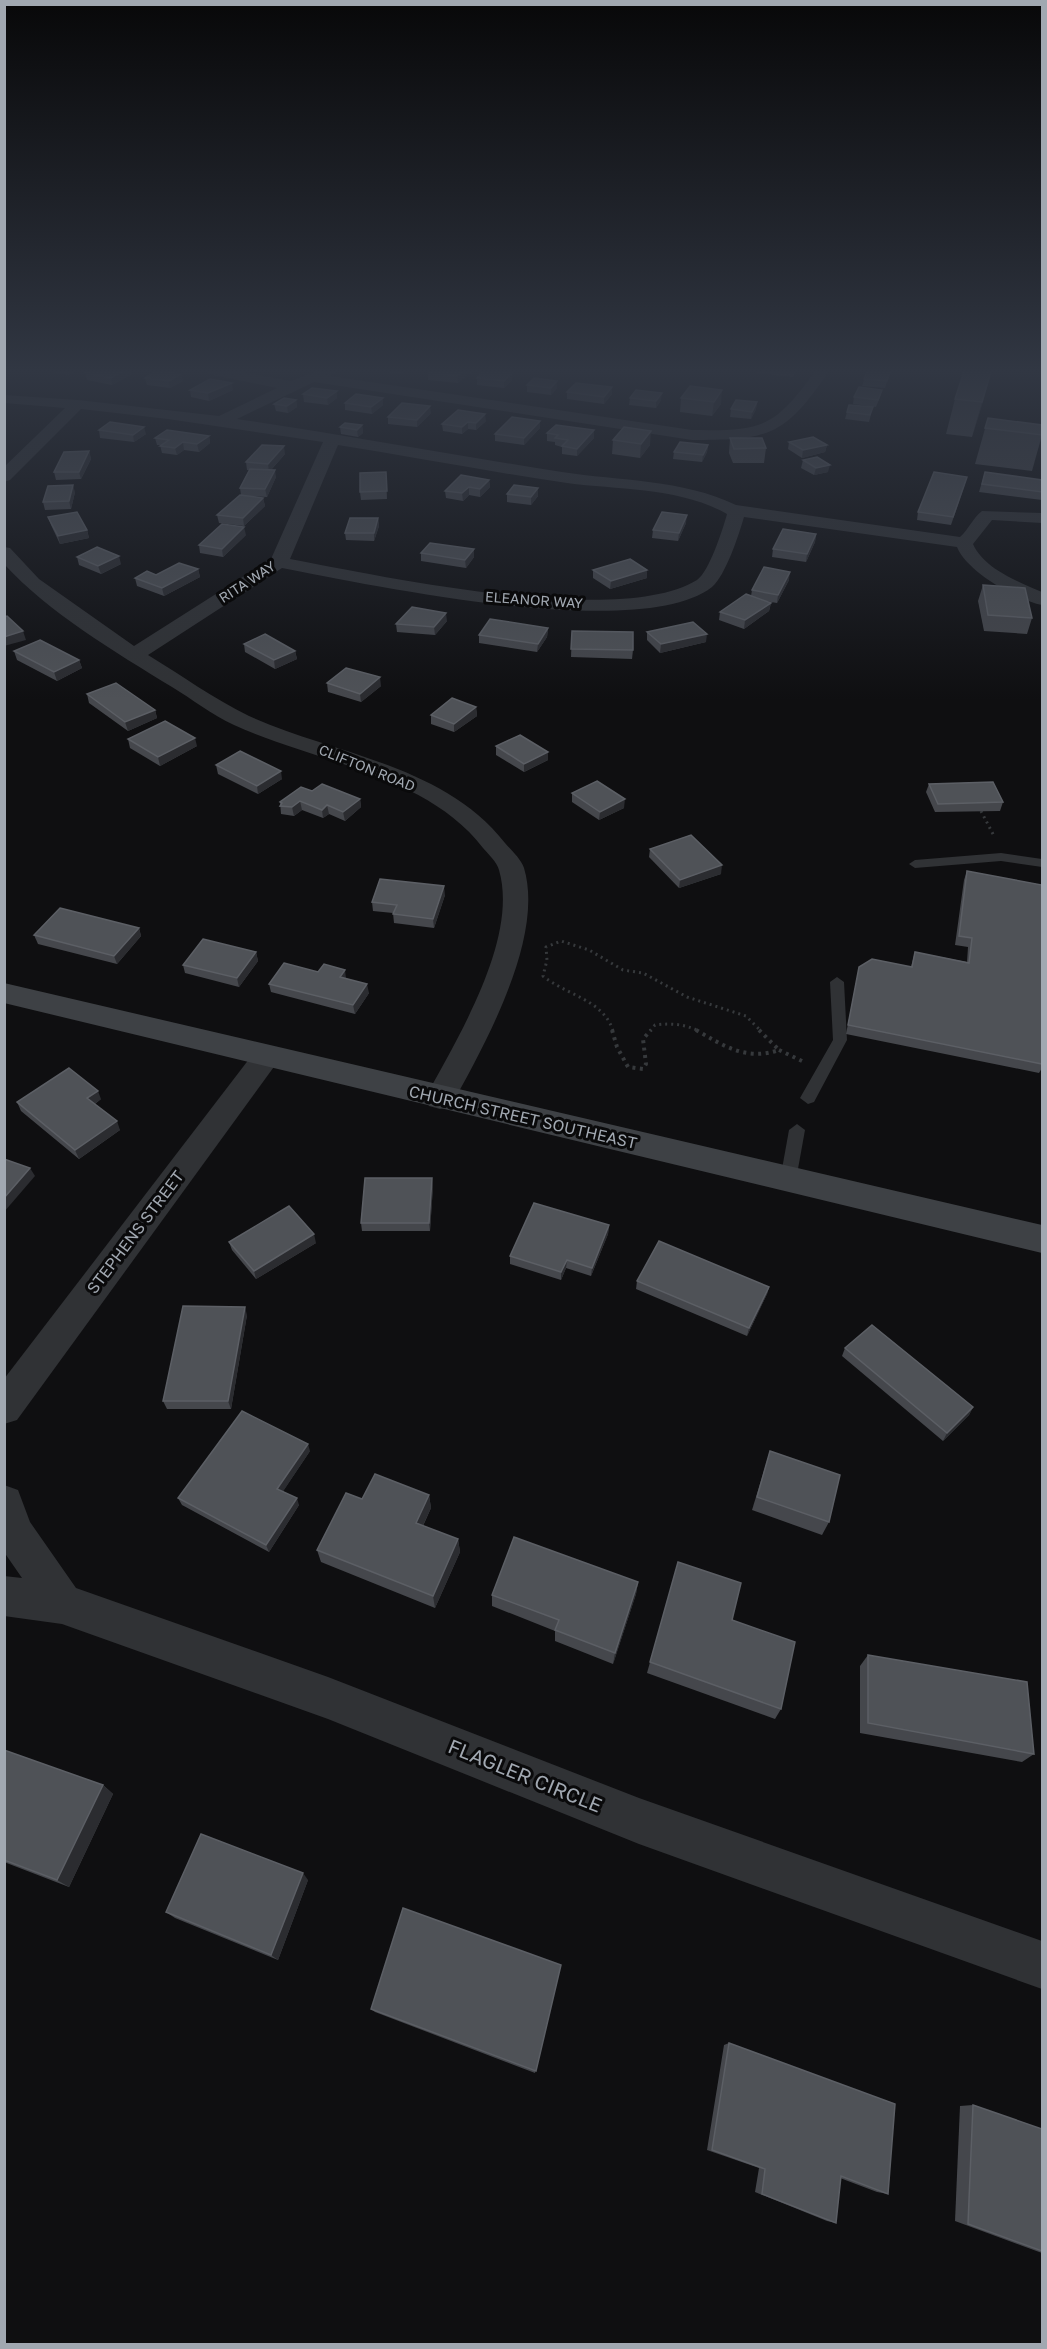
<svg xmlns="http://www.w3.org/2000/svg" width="1047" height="2349" font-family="'Golos Text',sans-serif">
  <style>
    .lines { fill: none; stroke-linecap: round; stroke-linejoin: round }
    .path-far1 { stroke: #36393c; stroke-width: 3; stroke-dasharray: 2 4; stroke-linecap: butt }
    .path { stroke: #36393c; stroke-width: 4; stroke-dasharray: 3 4.5; stroke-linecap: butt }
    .lane { fill: #303235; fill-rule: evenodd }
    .street { fill: #303235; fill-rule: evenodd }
    .secondary { fill: #3e4145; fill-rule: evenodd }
    .wall { fill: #45474c }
    .shaded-wall { fill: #2b2c30 }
    .building { fill: #4f5257; stroke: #5c5f65; stroke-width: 1.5 }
    .labels { text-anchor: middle; stroke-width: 6; stroke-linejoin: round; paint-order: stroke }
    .far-street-label { font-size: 14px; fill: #a1a8b1; stroke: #0a0a0b }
    .street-label { font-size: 16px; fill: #a1a8b1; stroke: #0a0a0b }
    .near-street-label { font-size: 20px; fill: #a1a8b1; stroke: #0a0a0b }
  </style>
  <rect width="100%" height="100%" fill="#0f0f11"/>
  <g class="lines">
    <!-- path-far1 -->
    <g class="path-far1">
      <polyline points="981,811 994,836"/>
      <path d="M 613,1031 C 604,1000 566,995 543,976 L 547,960 L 546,947 L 561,941 L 589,950 L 623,970 L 643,973 L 687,997 L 746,1016 L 761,1031"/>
      <path d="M 650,1031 L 655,1025 C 671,1023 684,1024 699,1031"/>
    </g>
    <!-- path -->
    <g class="path">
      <polyline points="612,1030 617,1047 628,1067 643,1069 646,1064 643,1039 651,1030"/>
      <path d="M 696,1030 C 724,1046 746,1061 779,1050"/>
      <polyline points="759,1030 779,1050"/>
      <polyline points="779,1050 802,1061"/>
    </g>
    <!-- lane -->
    <g class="lane">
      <polygon points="1001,853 1042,859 1042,867 1001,861 915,868 909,864 915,860"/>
      <polygon points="837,977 844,982 847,1040 814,1102 808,1104 800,1098 833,1040 830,982"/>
      <polygon points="797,1124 805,1130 796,1180 794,1185 782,1185 780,1180 789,1130"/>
    </g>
    <!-- street -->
    <g class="street">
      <path d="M 206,371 L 236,371 L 291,381 L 317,371 L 337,371 L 330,376 L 692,430 C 761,431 774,429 815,371 L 829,371 C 785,436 770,440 692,440 L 314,382 L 237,419 C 345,435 453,455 562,472 C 620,481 682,479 736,505 L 960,537 C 969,529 972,519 982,511 L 1042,513 L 1042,523 L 992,520 L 973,544 C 984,569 1019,582 1042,592 L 1042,605 C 1017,600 967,572 957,547 L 744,517 C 739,534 726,575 712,587 C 640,643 371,585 282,568 L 148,655 C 181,675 214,699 249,716 C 335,755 443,764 505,843 C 511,850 521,859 524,868 C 545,938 484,1046 451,1106 L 440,1109 L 429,1106 L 425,1098 C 457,1039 519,939 499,870 C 497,862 488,854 483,848 C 427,774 314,762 234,725 C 212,715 192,699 172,687 C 115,652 49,613 4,564 L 4,547 L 10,548 L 39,579 L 134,646 L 271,559 L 323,442 L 168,419 L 81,409 L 10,480 L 4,482 L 4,467 L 65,408 L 4,403 L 4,395 L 78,400 L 219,416 L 277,388 L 213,375 ZM 338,445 C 414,457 491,472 567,483 C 620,490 679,487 727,514 C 723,529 709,572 697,580 C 619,628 381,576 290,559 Z"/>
      <polygon points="266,1047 276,1050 280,1057 276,1064 17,1420 4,1424 4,1379 256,1050"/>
      <polygon points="4,1485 18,1490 30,1522 76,1588 328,1677 639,1798 1042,1941 1042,1989 639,1844 328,1719 62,1624 4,1616 4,1576 22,1578 4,1552"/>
    </g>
    <!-- secondary -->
    <polygon class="secondary" points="4,983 1042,1225 1042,1253 4,1003"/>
  </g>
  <!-- wall -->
  <g class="wall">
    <polygon points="46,371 75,371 69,375"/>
    <polygon points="381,371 404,371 401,374"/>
    <polygon points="430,371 472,371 458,383 428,380 428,373"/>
    <polygon points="757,371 796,371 793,377 757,373"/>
    <polygon points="867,371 892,371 890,372 885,388 862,386"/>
    <polygon points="964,371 992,371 972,437 946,434 955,399"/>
    <polygon points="85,373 132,374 112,385 87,380"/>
    <polygon points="510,373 512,380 504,388 477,385 477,378"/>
    <polygon points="181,374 183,381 170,388 147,385 145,378"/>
    <polygon points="557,381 557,388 551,395 527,392 527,385"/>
    <polygon points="690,386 721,404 712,416 680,412 681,398"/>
    <polygon points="612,387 612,394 604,404 567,399 567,392"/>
    <polygon points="190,390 233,390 209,401 191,397"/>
    <polygon points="882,390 880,397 876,407 853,404 854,397"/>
    <polygon points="303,394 337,398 328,405 304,402"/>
    <polygon points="630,398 661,400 656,408 629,405"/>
    <polygon points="296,400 297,407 288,413 276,411 274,404"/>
    <polygon points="757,402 756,409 751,419 730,417 731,409"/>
    <polygon points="345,403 383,405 372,414 345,410"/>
    <polygon points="458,410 486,421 476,430 468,429 462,434 443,431 442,424"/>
    <polygon points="847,412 871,414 869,422 845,419"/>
    <polygon points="431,413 417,427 388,424 388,417"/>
    <polygon points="988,418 1042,435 1032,471 975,464"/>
    <polygon points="362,425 363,433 358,437 341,434 340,427"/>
    <polygon points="540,428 524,445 495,441 495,434"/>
    <polygon points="99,430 146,434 134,442 100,438"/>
    <polygon points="594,430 594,438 577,456 562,454 562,447 555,445 555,442 547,441 547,433"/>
    <polygon points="209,436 210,443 199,452 184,450 177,455 162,453 160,445 157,445 155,438"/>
    <polygon points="730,438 766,448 764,463 733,463 729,453"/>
    <polygon points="613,440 650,445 640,458 612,454"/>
    <polygon points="789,442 827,445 825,452 802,458 788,449"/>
    <polygon points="708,445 707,452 702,462 673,459 674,452"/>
    <polygon points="89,451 91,459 81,479 56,480 54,472"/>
    <polygon points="285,454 271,470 276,477 267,497 250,496 263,498 265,506 244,526 219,523 217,515 241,495 240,488 249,470 247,470 246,462"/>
    <polygon points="803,460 828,472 814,475 801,468"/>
    <polygon points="386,472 387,499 361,500 360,492"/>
    <polygon points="985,472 1042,480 1042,500 979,492"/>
    <polygon points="489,480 490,487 480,497 469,495 463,501 446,498 445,491"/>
    <polygon points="965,484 951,525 917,520 918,512"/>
    <polygon points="75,492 71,509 45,510 43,502"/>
    <polygon points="507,494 538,496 531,505 507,502"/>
    <polygon points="48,517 87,530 89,538 60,544 51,525"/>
    <polygon points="378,518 379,526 374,541 346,540 345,533"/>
    <polygon points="686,523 678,541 652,538 653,530"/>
    <polygon points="816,534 815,542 806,562 772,557 773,549"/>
    <polygon points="246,535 223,557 200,553 199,545"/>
    <polygon points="474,549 474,557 466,568 421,561 421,553"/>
    <polygon points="77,557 121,564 101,574 79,565"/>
    <polygon points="198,569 200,577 164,596 137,586 135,578"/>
    <polygon points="593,570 647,570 647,578 610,589 593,578"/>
    <polygon points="789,580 777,603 765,601 771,603 769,611 744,629 719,620 720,612 751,596 752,590"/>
    <polygon points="983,585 1032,618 1027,634 984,631 978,601"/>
    <polygon points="447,621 435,635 397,632 396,624"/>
    <polygon points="548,628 547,637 537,652 479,643 479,635"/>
    <polygon points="572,631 633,650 632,659 571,657"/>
    <polygon points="647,632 706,642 660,653 647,640"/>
    <polygon points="244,644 295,651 297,659 275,669 245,652"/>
    <polygon points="14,651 79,660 82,668 57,681 17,660"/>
    <polygon points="327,683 381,686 361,702 328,692"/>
    <polygon points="87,694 155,710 157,718 128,731 89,703"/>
    <polygon points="476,707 477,716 454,732 431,724 431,715"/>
    <polygon points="128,739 197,746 160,766 130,748"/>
    <polygon points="496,746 548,752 548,760 524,772 496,755"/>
    <polygon points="216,765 282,779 258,794 218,774"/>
    <polygon points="929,784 1003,802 1000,811 935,812 926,792"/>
    <polygon points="312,791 360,799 361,807 345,821 329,814 323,818 302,810 294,816 281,814 280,802"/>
    <polygon points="572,793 624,808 599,820 572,802"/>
    <polygon points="650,849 721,874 679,888 649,857"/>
    <polygon points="967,871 1042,885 1042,1068 1039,1073 846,1034 859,967 911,967 915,952 967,962 968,947 955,945 964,880"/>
    <polygon points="445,895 434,928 394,923 393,913 373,911 372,902"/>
    <polygon points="139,928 141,936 117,964 38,944 34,935"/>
    <polygon points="256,952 258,961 239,987 185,973 183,965"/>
    <polygon points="346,978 369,993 355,1014 271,992 269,984"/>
    <polygon points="101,1099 95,1104 120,1130 79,1159 21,1111 17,1102"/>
    <polygon points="433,1186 430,1231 362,1231 361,1223"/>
    <polygon points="609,1225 608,1234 591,1276 566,1268 561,1280 510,1264 510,1256"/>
    <polygon points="229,1242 316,1243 256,1279 232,1250"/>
    <polygon points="637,1281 769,1287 767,1294 747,1336 636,1289"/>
    <polygon points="247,1315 231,1409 167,1409 163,1401"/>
    <polygon points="845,1348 973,1407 969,1415 943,1441 842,1356"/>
    <polygon points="310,1451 283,1491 299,1505 269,1552 182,1505 178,1498"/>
    <polygon points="770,1451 829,1522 822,1535 752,1510"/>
    <polygon points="429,1495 431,1508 423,1526 458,1539 460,1552 435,1608 321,1562 317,1550 362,1499"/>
    <polygon points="678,1562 732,1620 781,1709 775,1719 647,1673"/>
    <polygon points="638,1582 636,1594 613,1664 555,1641 555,1631 492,1606 492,1595"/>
    <polygon points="868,1655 1034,1754 1022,1762 860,1733 860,1666"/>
    <polygon points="4,1750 103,1785 113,1794 69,1887 4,1862"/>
    <polygon points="308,1880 278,1960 175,1918 166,1912"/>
    <polygon points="561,1965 535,2073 375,2012 371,2009"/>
    <polygon points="729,2043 888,2194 877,2192 840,2178 836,2223 827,2221 755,2192 759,2168 707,2150 724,2045"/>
    <polygon points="973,2105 1042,2129 1042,2253 955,2221 960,2106"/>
  </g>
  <!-- shaded-wall -->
  <g class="shaded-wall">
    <polygon points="68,371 75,371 69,375"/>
    <polygon points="123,371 132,371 132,374 112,385 111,378"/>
    <polygon points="463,371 472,371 458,383 457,376"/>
    <polygon points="991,371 983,402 972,437 982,402"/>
    <polygon points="512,373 512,380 504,388 504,381"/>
    <polygon points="181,374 183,381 170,388 169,381"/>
    <polygon points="557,381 557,388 551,395 551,388"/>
    <polygon points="232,383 233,390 209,401 208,393"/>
    <polygon points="612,387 612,394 604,404 604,397"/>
    <polygon points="722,390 721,404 712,416 714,402"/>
    <polygon points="337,391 337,398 328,405 327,398"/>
    <polygon points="662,393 661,400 656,408 656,401"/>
    <polygon points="383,398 383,405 372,414 371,407"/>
    <polygon points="296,400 297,407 288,413 287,406"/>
    <polygon points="757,402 756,409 751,419 752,412"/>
    <polygon points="430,406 431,413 417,427 417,420"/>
    <polygon points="485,414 486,421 476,430 476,423"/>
    <polygon points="540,421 540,428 524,445 524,438"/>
    <polygon points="468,422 468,429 462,434 462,427"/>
    <polygon points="362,425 363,433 358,437 357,430"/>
    <polygon points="144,427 146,434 134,442 133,435"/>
    <polygon points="594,430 594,438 577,456 577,449"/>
    <polygon points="651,431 650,445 640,458 641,444"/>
    <polygon points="209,436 210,443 199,452 197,444"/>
    <polygon points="183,442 184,450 177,455 175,448"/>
    <polygon points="708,445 707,452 702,462 703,455"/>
    <polygon points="827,445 825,452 802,458 803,450"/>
    <polygon points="284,446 285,454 269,472 268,464"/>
    <polygon points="89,451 91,459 81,479 79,472"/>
    <polygon points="830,465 828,472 814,475 816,468"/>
    <polygon points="275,470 276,477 267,497 265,489"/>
    <polygon points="489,480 490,487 480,497 480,489"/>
    <polygon points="73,485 75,492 71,509 69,501"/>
    <polygon points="469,487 469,495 463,501 462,493"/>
    <polygon points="538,488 538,496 531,505 531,497"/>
    <polygon points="263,498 265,506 244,526 243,518"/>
    <polygon points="687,515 686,523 678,541 679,533"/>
    <polygon points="378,518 379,526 374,541 374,533"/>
    <polygon points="244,527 246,535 223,557 222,549"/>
    <polygon points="87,530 89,538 60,544 58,536"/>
    <polygon points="816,534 815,542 806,562 807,554"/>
    <polygon points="474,549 474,557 466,568 465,560"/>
    <polygon points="119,556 121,564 101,574 98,566"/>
    <polygon points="198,569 200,577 164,596 162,588"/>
    <polygon points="647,570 647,578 610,589 611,581"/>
    <polygon points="790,572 789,580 777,603 778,595"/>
    <polygon points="771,603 769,611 744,629 745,620"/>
    <polygon points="446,613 447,621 435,635 434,627"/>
    <polygon points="548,628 547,637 537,652 538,644"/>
    <polygon points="23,631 26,640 4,646 4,637"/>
    <polygon points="707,634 706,642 660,653 661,644"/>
    <polygon points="295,651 297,659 275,669 274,660"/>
    <polygon points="79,660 82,668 57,681 54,672"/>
    <polygon points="380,677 381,686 361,702 360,694"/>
    <polygon points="476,707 477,716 454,732 454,724"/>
    <polygon points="155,710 157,718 128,731 125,722"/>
    <polygon points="195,738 197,746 160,766 158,757"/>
    <polygon points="548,752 548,760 524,772 524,764"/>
    <polygon points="281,771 282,779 258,794 257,786"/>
    <polygon points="360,799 361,807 345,821 343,812"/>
    <polygon points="625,799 624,808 599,820 600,812"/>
    <polygon points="300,801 302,810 294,816 292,807"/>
    <polygon points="327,805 329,814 323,818 322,810"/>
    <polygon points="722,865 721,874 679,888 680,880"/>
    <polygon points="444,886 445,895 434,928 433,919"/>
    <polygon points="139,928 141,936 117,964 114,956"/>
    <polygon points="256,952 258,961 239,987 237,978"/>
    <polygon points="345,970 346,978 341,986 340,977"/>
    <polygon points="367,984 369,993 355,1014 353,1005"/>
    <polygon points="98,1091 101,1099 91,1107 87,1098"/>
    <polygon points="117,1121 120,1130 79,1159 75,1150"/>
    <polygon points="30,1168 35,1176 4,1212 4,1198"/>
    <polygon points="432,1178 433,1186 430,1231 429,1223"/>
    <polygon points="609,1225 608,1234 591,1276 592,1268"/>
    <polygon points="314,1234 316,1243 256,1279 254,1271"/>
    <polygon points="567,1260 566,1268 561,1280 561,1272"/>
    <polygon points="769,1287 767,1294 747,1336 749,1328"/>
    <polygon points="245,1307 247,1315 231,1409 228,1401"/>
    <polygon points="973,1407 969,1415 943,1441 947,1433"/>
    <polygon points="308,1444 310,1451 280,1496 277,1489"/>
    <polygon points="429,1495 431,1508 418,1536 416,1523"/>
    <polygon points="297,1498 299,1505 269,1552 266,1545"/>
    <polygon points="458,1539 460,1552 435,1608 433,1596"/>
    <polygon points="638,1582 636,1594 613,1664 615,1653"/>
    <polygon points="103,1785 113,1794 69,1887 57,1880"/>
    <polygon points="303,1873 308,1880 278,1960 271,1955"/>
  </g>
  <!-- building -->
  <g class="building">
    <polygon points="89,371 123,371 111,378 85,373"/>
    <polygon points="156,371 163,371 181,374 169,381 145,378"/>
    <polygon points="430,371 463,371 457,376 428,373"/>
    <polygon points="483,371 507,371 505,373 512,373 504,381 477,378"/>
    <polygon points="867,371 886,371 890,372 887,381 864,379"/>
    <polygon points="964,371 991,371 982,402 955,399"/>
    <polygon points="534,378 557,381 551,388 527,385"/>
    <polygon points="210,379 232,383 208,393 190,390"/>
    <polygon points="576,383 612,387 604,397 567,392"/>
    <polygon points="690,386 722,390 714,402 681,398"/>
    <polygon points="859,387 882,390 878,400 854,397"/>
    <polygon points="312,388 337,391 327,398 303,394"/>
    <polygon points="636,390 662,393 656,401 630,398"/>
    <polygon points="356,394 383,398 371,407 345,403"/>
    <polygon points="284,398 296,400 287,406 274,404"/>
    <polygon points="736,400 757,402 752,412 731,409"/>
    <polygon points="402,403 430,406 417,420 388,417"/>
    <polygon points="849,405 873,407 870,415 847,412"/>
    <polygon points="458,410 485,414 476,423 468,422 462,427 442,424"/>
    <polygon points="512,417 540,421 524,438 495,434"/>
    <polygon points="988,418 1042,425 1042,435 985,428"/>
    <polygon points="110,422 144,427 133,435 99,430"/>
    <polygon points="345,423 362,425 357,430 340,427"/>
    <polygon points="556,425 594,430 577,449 562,446 568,440 555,438 558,435 547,433"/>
    <polygon points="624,427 651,431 641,444 613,440"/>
    <polygon points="167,430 209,436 197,444 183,442 175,448 160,446 169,440 155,438"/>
    <polygon points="813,437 827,445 803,450 789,442"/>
    <polygon points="730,438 762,438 766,448 734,449"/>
    <polygon points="680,442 708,445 703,455 674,452"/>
    <polygon points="262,445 284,446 268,464 246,462"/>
    <polygon points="89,451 79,472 54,472 64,452"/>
    <polygon points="817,457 830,465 816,468 803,460"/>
    <polygon points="250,469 275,470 265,489 240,488"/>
    <polygon points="386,472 387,491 360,492 360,473"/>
    <polygon points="934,472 967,477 953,517 918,512"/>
    <polygon points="985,472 1042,480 1042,492 982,484"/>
    <polygon points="461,475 489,480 480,489 469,487 462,493 445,491"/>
    <polygon points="73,485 69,501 43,502 48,486"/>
    <polygon points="514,485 538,488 531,497 507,494"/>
    <polygon points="240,495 263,498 243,518 217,515"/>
    <polygon points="77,512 87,530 58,536 48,517"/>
    <polygon points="662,512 687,515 679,533 653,530"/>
    <polygon points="350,518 378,518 374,533 345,533"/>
    <polygon points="222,524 244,527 222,549 199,545"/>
    <polygon points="783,529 816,534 807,554 773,549"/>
    <polygon points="430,543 474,549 465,560 421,553"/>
    <polygon points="97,547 119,556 98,566 77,557"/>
    <polygon points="630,559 647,570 611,581 593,570"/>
    <polygon points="179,563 198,569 162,588 135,578 147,571 156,575"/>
    <polygon points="764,567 790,572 778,595 752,590"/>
    <polygon points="983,585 1025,588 1032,618 988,615"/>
    <polygon points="746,594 771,603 745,620 720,612"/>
    <polygon points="412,607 446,613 434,627 396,624"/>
    <polygon points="7,616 23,631 4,637 4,617"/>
    <polygon points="490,619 548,628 538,644 479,635"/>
    <polygon points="693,622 707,634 661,644 647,632"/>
    <polygon points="572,631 633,632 633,650 571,649"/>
    <polygon points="265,634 295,651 274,660 244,644"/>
    <polygon points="40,640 79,660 54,672 14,651"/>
    <polygon points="346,668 380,677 360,694 327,683"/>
    <polygon points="116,683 155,710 125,722 87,694"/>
    <polygon points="452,698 476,707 454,724 431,715"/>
    <polygon points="165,721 195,738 158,757 128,739"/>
    <polygon points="520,735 548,752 524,764 496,746"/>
    <polygon points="240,751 281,771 257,786 216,765"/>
    <polygon points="597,781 625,799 600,812 572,793"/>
    <polygon points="993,782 1003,802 938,804 929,784"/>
    <polygon points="322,784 360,799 343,812 327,805 322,810 300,801 292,807 280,806 282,803 280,802 301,787 312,791"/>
    <polygon points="691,835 722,865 680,880 650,849"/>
    <polygon points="967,871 1042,885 1042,1064 848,1025 859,967 872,959 912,967 915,952 969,963 972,938 959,936"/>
    <polygon points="380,879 444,886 433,919 393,914 397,905 372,902"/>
    <polygon points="60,908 139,928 114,956 34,935"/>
    <polygon points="203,939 256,952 237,978 183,965"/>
    <polygon points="284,963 318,972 324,964 345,970 340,977 367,984 353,1005 269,984"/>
    <polygon points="69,1068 98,1091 87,1098 117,1121 75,1150 17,1102"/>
    <polygon points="4,1159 30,1168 4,1198"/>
    <polygon points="365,1178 432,1178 429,1223 361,1223"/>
    <polygon points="534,1203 609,1225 592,1268 567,1260 561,1272 510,1256"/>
    <polygon points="289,1206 314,1234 254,1271 229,1242"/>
    <polygon points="659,1241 769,1287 749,1328 637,1281"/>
    <polygon points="183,1306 245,1307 228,1401 163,1401"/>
    <polygon points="872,1325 973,1407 947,1433 845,1348"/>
    <polygon points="242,1411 308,1444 277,1489 297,1498 266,1545 178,1498"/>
    <polygon points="770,1451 840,1475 829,1522 757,1497"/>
    <polygon points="375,1474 429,1495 416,1523 458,1539 433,1596 317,1550 346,1493 362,1499"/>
    <polygon points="514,1537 638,1582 615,1653 555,1630 559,1620 492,1595"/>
    <polygon points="678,1562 741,1583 732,1620 795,1642 781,1709 650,1662"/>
    <polygon points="868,1655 1027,1682 1034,1754 868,1723"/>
    <polygon points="4,1750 103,1785 57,1880 4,1860"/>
    <polygon points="201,1834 303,1873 271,1955 166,1912"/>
    <polygon points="403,1908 561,1965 536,2071 371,2009"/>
    <polygon points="729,2043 895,2104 888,2194 841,2176 836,2223 762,2194 765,2169 712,2150"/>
    <polygon points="973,2105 1042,2129 1042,2251 968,2224"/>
  </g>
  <!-- sky -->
  <linearGradient id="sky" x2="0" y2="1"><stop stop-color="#080809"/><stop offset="0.53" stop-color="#313743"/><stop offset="1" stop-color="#313743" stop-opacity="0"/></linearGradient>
  <rect width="1047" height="700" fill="url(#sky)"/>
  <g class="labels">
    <!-- far-street labels -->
    <g class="far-street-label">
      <text transform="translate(247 582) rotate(-33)" y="5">RITA WAY</text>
      <text transform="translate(534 600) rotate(4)" y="5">ELEANOR WAY</text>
      <text transform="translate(367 768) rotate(22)" y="5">CLIFTON ROAD</text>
    </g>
    <!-- street labels -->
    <g class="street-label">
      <text transform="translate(523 1117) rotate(13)" y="6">CHURCH STREET SOUTHEAST</text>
      <text transform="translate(135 1232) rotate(-53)" y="6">STEPHENS STREET</text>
    </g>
    <!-- near-street labels -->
    <g class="near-street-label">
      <text transform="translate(525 1776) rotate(22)" y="7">FLAGLER CIRCLE</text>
    </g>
  </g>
  <!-- border -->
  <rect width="1047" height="2349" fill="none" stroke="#a1a8b1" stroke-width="12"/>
</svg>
